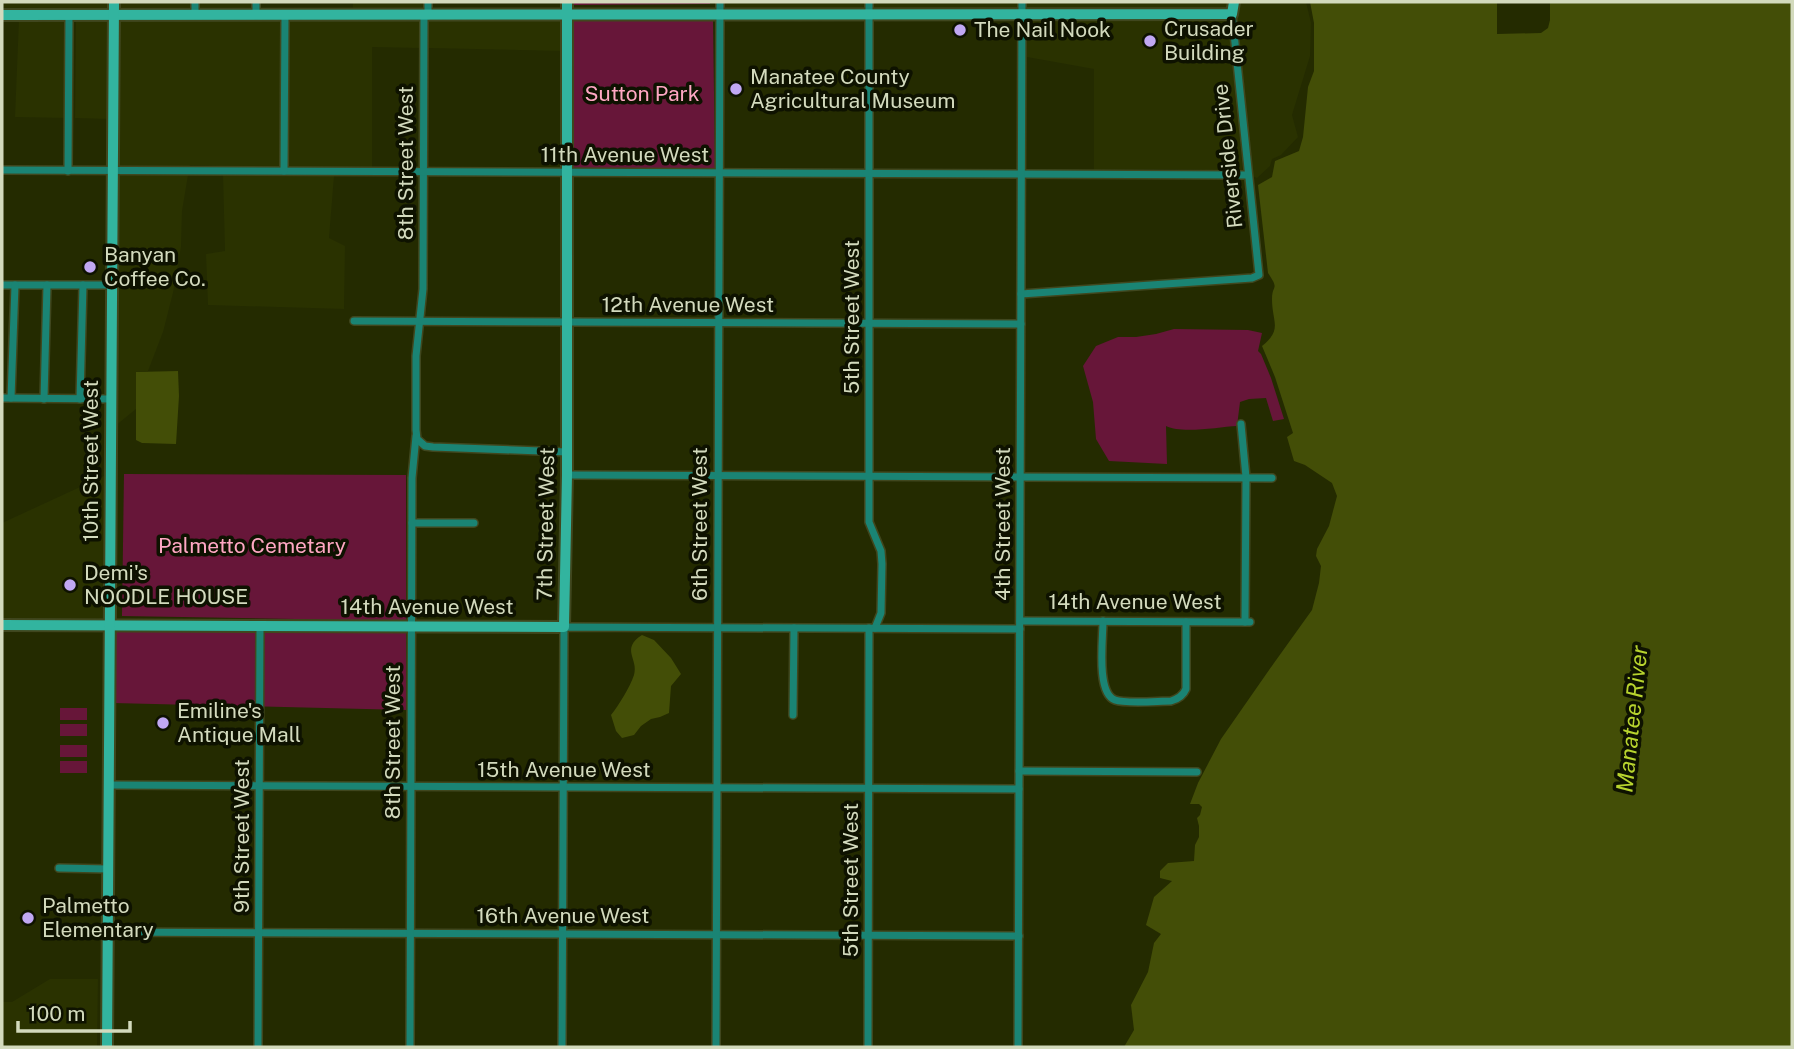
<svg xmlns="http://www.w3.org/2000/svg" width="1794" height="1049" font-family="'Public Sans',sans-serif">
  <style>
    .built { fill: #2a3200 }
    .green { fill: #671639 }
    .water { fill: #434e07 }
    .pier { fill: #242b00 }
    .lines { fill: none; stroke-linecap: round; stroke-linejoin: round }
    .street-casing { stroke: #40471e; stroke-width: 10 }
    .secondary-casing { stroke: #40471e; stroke-width: 14 }
    .street { stroke: #1a8474; stroke-width: 7 }
    .secondary { stroke: #32b49f; stroke-width: 10 }
    .poi-dot { fill: #c1a8f3; stroke: #0e1200; stroke-width: 2.5 }
    .labels { text-anchor: middle; stroke-width: 7; stroke-linejoin: round; paint-order: stroke }
    .poi-label { font-size: 21px; fill: #d3dabd; stroke: #0e1200; text-anchor: start }
    .park-label { font-size: 21px; fill: #ffa7c3; stroke: #0e1200 }
    .street-label { font-size: 21px; fill: #d3dabd; stroke: #0e1200 }
    .water-label { font-size: 23px; font-style: italic; fill: #b8d42e; stroke: #0e1200 }
  </style>
  <rect width="100%" height="100%" fill="#242b00"/>
  <!-- built -->
  <g class="built">
    <polygon points="2,2 110,2 110,11 2,12"/>
    <rect x="118" y="2" width="72" height="9"/>
    <rect x="199" y="2" width="53" height="9"/>
    <polygon points="353,2 423,2 423,12 353,13"/>
    <polygon points="724,2 865,2 865,11 724,12"/>
    <polygon points="874,2 1018,2 1018,9 873,11"/>
    <polygon points="1027,2 1229,2 1228,10 1027,9"/>
    <polygon points="1238,2 1306,2 1311,23 1310,56 1292,115 1298,137 1281,155 1272,159 1270,166 1257,178 1252,176 1237,14"/>
    <polygon points="1027,17 1228,18 1243,171 1167,169 1094,170 1094,69 1027,57"/>
    <polygon points="19,19 67,19 67,118 15,117"/>
    <polygon points="76,19 110,19 109,119 75,118"/>
    <polygon points="118,19 281,19 279,168 190,165 189,167 117,167"/>
    <polygon points="290,19 419,20 419,48 372,47 372,168 288,168"/>
    <polygon points="428,19 562,19 563,51 428,48"/>
    <polygon points="117,175 188,175 182,211 181,247 173,293 163,332 148,371 136,372 136,409 115,426"/>
    <polygon points="223,175 334,176 329,238 345,246 344,309 208,305 206,254 225,251"/>
    <polygon points="106,475 105,622 2,621 2,523"/>
    <polygon points="50,979 98,979 97,1047 2,1047 2,1002 12,1002"/>
  </g>
  <!-- green -->
  <g class="green">
    <polygon points="572,2 710,2 710,4 572,5"/>
    <polygon points="570,18 713,18 715,170 570,170"/>
    <path d="M 1174,329 L 1248,330 L 1262,333 L 1258,351 L 1261,354 L 1271,378 L 1284,419 L 1273,421 L 1266,398 L 1249,399 L 1240,402 L 1237,426 C 1218,427 1182,434 1166,426 L 1167,464 L 1109,461 L 1096,439 L 1093,402 L 1083,366 L 1096,346 L 1118,337 L 1136,337 L 1156,334 Z"/>
    <polygon points="124,474 406,475 406,621 122,616"/>
    <polygon points="114,629 406,633 406,710 113,703"/>
    <rect x="60" y="708" width="27" height="12"/>
    <rect x="60" y="724" width="27" height="12"/>
    <rect x="60" y="745" width="27" height="12"/>
    <rect x="60" y="761" width="27" height="12"/>
  </g>
  <!-- water -->
  <g class="water">
    <path d="M 1310,2 L 1792,2 L 1792,1047 L 1124,1047 L 1134,1030 L 1131,1005 L 1148,972 L 1154,943 L 1161,934 L 1146,925 L 1154,897 L 1172,881 L 1160,878 L 1160,871 L 1168,863 L 1194,861 L 1195,845 L 1199,837 L 1199,826 L 1197,818 L 1200,815 L 1202,807 L 1199,804 L 1190,804 L 1198,783 L 1221,739 L 1274,663 L 1312,610 L 1319,583 L 1321,566 L 1316,556 L 1317,549 L 1329,526 L 1337,496 L 1332,483 L 1305,465 L 1294,461 L 1287,437 L 1293,433 L 1275,377 L 1262,346 C 1283,329 1272,322 1272,299 C 1272,284 1280,291 1268,273 L 1258,185 L 1272,177 L 1275,161 L 1299,151 L 1303,137 L 1308,87 L 1314,71 L 1314,23 Z"/>
    <polygon points="178,371 179,396 176,444 142,443 136,440 136,372"/>
    <path d="M 642,635 L 654,640 L 671,658 L 681,674 L 671,686 L 669,713 L 660,717 L 651,719 L 641,726 L 634,735 L 622,738 L 616,731 L 611,715 C 619,705 630,687 634,675 C 639,659 620,649 642,635 Z"/>
  </g>
  <!-- pier -->
  <polygon class="pier" points="1497,2 1550,2 1550,20 1548,28 1541,33 1497,34"/>
  <g class="lines">
    <defs>
      <g id="street">
        <polyline points="195,2 195,15"/>
        <polyline points="256,2 256,15"/>
        <polyline points="428,2 428,16"/>
        <polyline points="869,2 869,522 881,551 882,564 881,613 875,628"/>
        <polyline points="424,16 423,289 416,356 416,430 417,439 425,446 433,447 567,452"/>
        <polyline points="2,170 1248,175"/>
        <polyline points="68,171 69,15"/>
        <polyline points="284,171 285,15"/>
        <polyline points="2,285 112,285"/>
        <polyline points="1021,294 1252,278 1259,275 1232,14"/>
        <polyline points="354,321 1021,324"/>
        <polyline points="2,398 111,399"/>
        <polyline points="11,398 15,285"/>
        <polyline points="44,399 47,285"/>
        <polyline points="80,399 83,285"/>
        <polyline points="1241,424 1246,477 1245,622"/>
        <polyline points="567,475 1272,478"/>
        <polyline points="412,523 474,523"/>
        <polyline points="1020,621 1250,622"/>
        <path d="M 1103,621 C 1103,639 1096,693 1115,700 C 1126,704 1158,701 1171,701 C 1178,699 1183,696 1186,689 L 1186,622"/>
        <polyline points="793,715 794,628"/>
        <polyline points="1019,771 1197,772"/>
        <polyline points="109,785 1019,789"/>
        <polyline points="59,868 108,869"/>
        <polyline points="108,932 1019,936"/>
        <polyline points="258,1047 260,626"/>
        <polyline points="410,1047 412,478 416,436"/>
        <polyline points="562,1047 564,627 1020,629"/>
        <polyline points="716,1047 720,2"/>
        <polyline points="868,1047 869,628"/>
        <polyline points="1018,1047 1022,2"/>
      </g>
      <g id="secondary">
        <polyline points="2,15 1232,14 1234,2"/>
        <polyline points="2,625 564,627 567,475 567,2"/>
        <polyline points="107,1047 114,2"/>
      </g>
    </defs>
    <!-- street casing -->
    <use href="#street" class="street-casing"/>
    <!-- secondary casing -->
    <use href="#secondary" class="secondary-casing"/>
    <!-- street -->
    <use href="#street" class="street"/>
    <!-- secondary -->
    <use href="#secondary" class="secondary"/>
  </g>
  <!-- markers -->
  <g class="poi-dot">
    <circle cx="960" cy="30" r="7"/>
    <circle cx="1150" cy="41" r="7"/>
    <circle cx="736" cy="89" r="7"/>
    <circle cx="90" cy="267" r="7"/>
    <circle cx="70" cy="585" r="7"/>
    <circle cx="163" cy="723" r="7"/>
    <circle cx="28" cy="918" r="7"/>
  </g>
  <g class="labels">
    <!-- poi labels -->
    <g class="poi-label">
      <text x="1164" y="36">Crusader<tspan x="1164" dy="24">Building</tspan></text>
      <text x="974" y="37">The Nail Nook</text>
      <text x="750" y="84">Manatee County<tspan x="750" dy="24">Agricultural Museum</tspan></text>
      <text x="104" y="262">Banyan<tspan x="104" dy="24">Coffee Co.</tspan></text>
      <text x="84" y="580">Demi's<tspan x="84" dy="24">NOODLE HOUSE</tspan></text>
      <text x="177" y="718">Emiline's<tspan x="177" dy="24">Antique Mall</tspan></text>
      <text x="42" y="913">Palmetto<tspan x="42" dy="24">Elementary</tspan></text>
    </g>
    <!-- park labels -->
    <g class="park-label">
      <text x="642" y="101">Sutton Park</text>
      <text x="252" y="553">Palmetto Cemetary</text>
    </g>
    <!-- street labels -->
    <g class="street-label">
      <text x="625" y="162">11th Avenue West</text>
      <text transform="translate(1228 156) rotate(-96)" y="7">Riverside Drive</text>
      <text transform="translate(406 163) rotate(-90)" y="7">8th Street West</text>
      <text x="688" y="312">12th Avenue West</text>
      <text transform="translate(852 317) rotate(-90)" y="7">5th Street West</text>
      <text transform="translate(91 461) rotate(-90)" y="7">10th Street West</text>
      <text transform="translate(546 524) rotate(-89)" y="7">7th Street West</text>
      <text transform="translate(700 524) rotate(-90)" y="7">6th Street West</text>
      <text transform="translate(1003 524) rotate(-90)" y="7">4th Street West</text>
      <text x="1135" y="609">14th Avenue West</text>
      <text x="427" y="614">14th Avenue West</text>
      <text transform="translate(393 742) rotate(-90)" y="7">8th Street West</text>
      <text x="564" y="777">15th Avenue West</text>
      <text transform="translate(242 836) rotate(-90)" y="7">9th Street West</text>
      <text transform="translate(851 880) rotate(-90)" y="7">5th Street West</text>
      <text x="563" y="923">16th Avenue West</text>
    </g>
    <!-- water labels -->
    <g class="water-label">
      <text transform="translate(1632 719) rotate(-84)" y="8">Manatee River</text>
    </g>
  </g>
  <!-- border -->
  <rect width="1794" height="1049" fill="none" stroke="#d3dabd" stroke-width="7"/>
  <!-- scale -->
  <path d="M18 1021v10h112v-10" fill="none" stroke="#d3dabd" stroke-width="3.5"/>
  <text x="28" y="1021" font-size="21" fill="#d3dabd" stroke="#0e1200" stroke-width="5" paint-order="stroke">100 m</text>
</svg>
